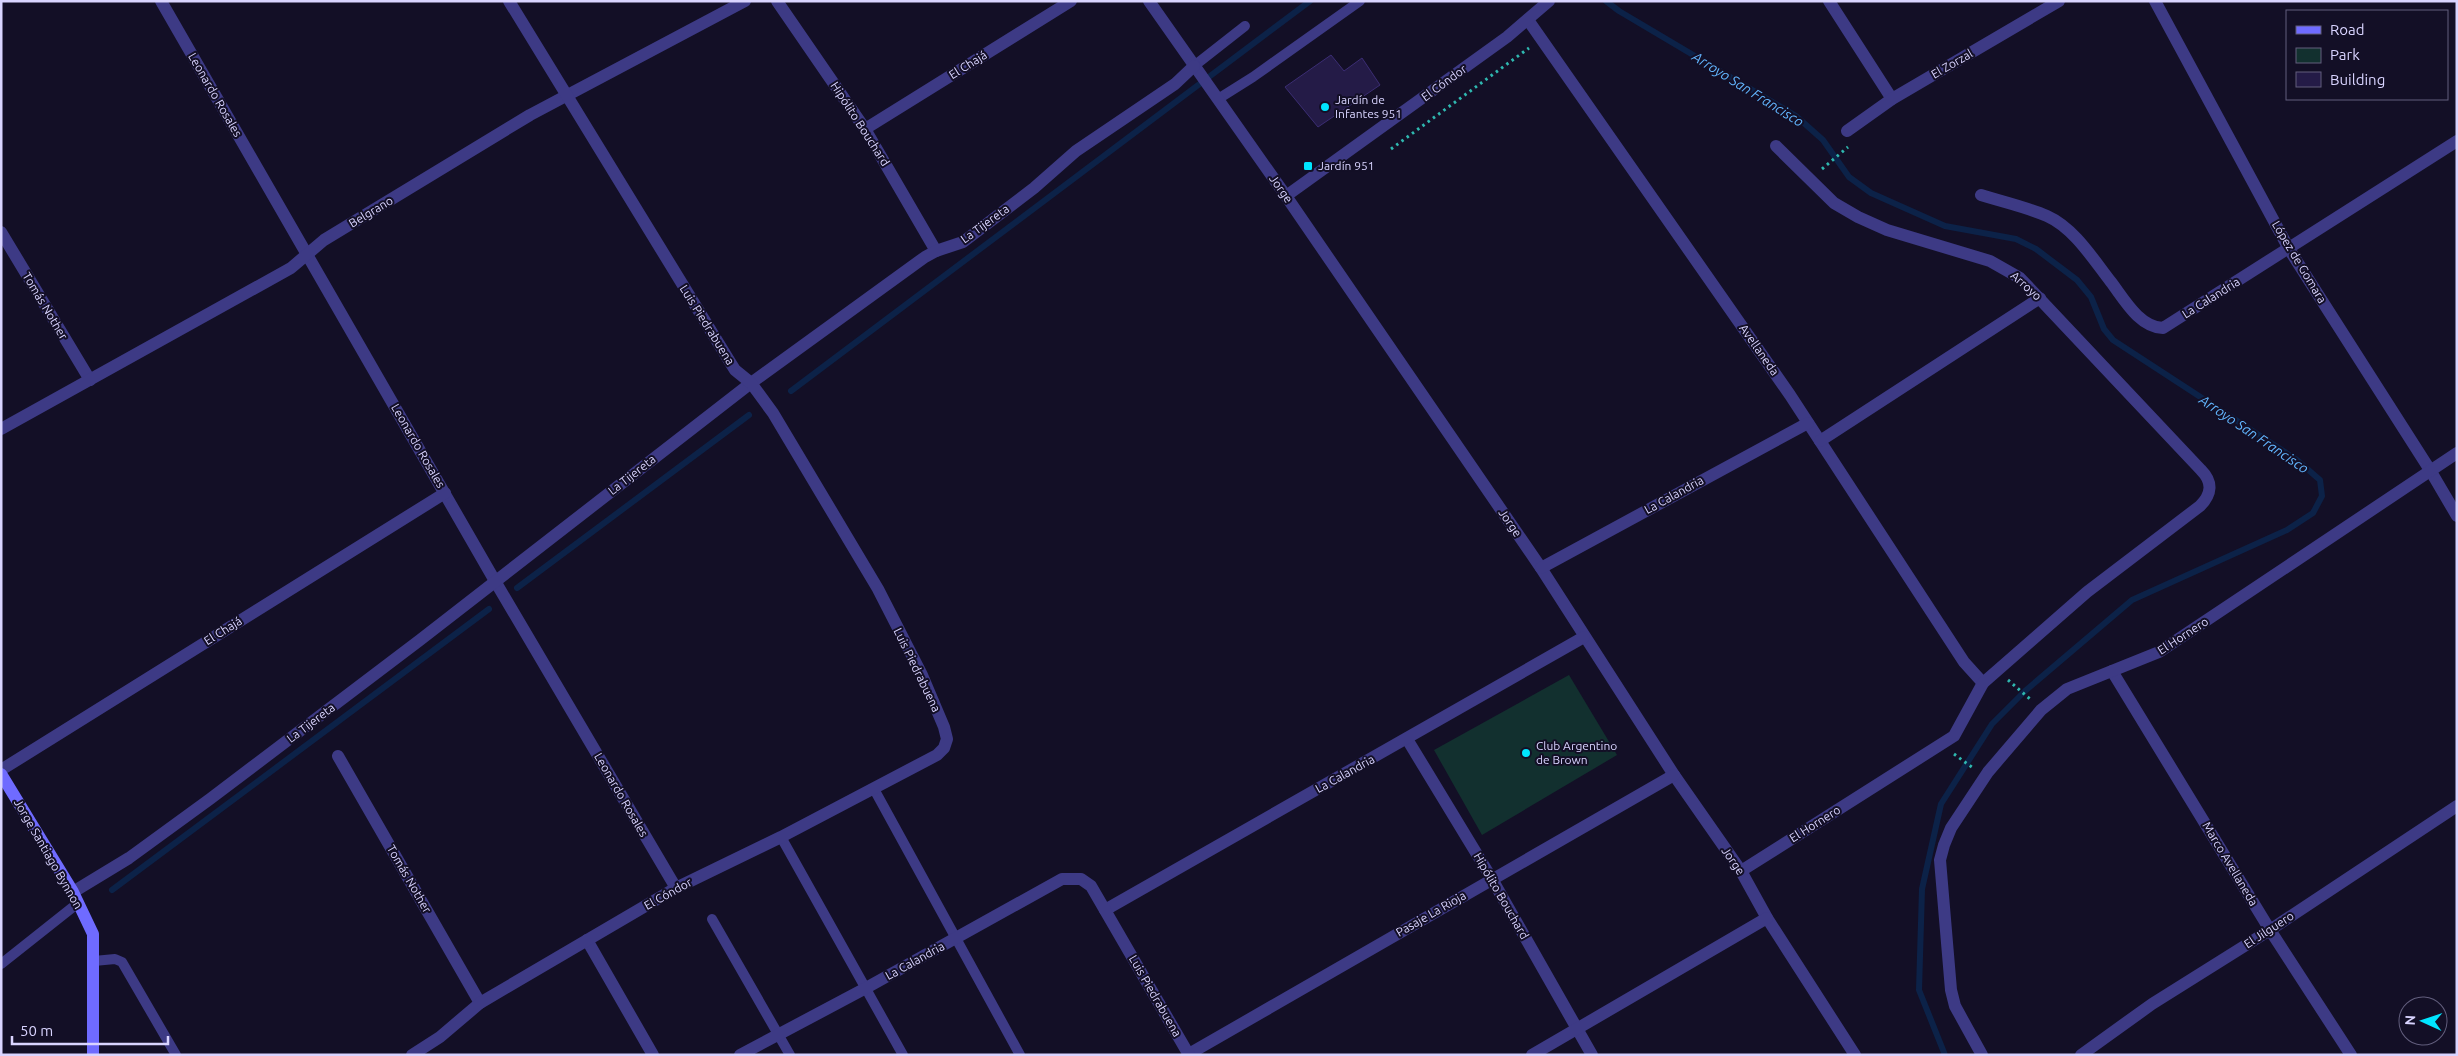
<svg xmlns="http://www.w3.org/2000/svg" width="2458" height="1056" font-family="Ubuntu,sans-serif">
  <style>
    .green { fill: #12302f }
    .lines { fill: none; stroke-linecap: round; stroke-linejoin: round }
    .stream { stroke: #0c2248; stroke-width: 6 }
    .building { fill: #241b47; stroke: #3b2d73 }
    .path { stroke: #2fb8b0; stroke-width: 3; stroke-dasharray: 2.5 4; stroke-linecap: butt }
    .lane { stroke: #3d3a85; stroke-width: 10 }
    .street { stroke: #3d3a85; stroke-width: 12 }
    .secondary { stroke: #6f6bff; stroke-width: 12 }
    .poi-dot { fill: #00e5ff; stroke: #130f26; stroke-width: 2 }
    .labels { text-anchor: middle; stroke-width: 4; stroke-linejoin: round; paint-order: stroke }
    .street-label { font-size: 12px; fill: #d9d4ff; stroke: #130f26 }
    .poi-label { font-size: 12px; fill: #d9d4ff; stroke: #130f26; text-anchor: start }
    .water-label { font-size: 14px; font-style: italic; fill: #62b6ff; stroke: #130f26 }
  </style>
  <rect width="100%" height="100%" fill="#130f26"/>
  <!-- green -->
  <polygon class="green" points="1569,675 1617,755 1482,835 1434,750"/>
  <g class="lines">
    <!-- stream -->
    <g class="stream">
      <polyline points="1606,1 1619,11 1796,116 1823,140 1849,177 1871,193 1945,226 2016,239 2036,249 2077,280 2091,297 2104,329 2113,340 2297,460 2320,480 2322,496 2313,513 2287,530 2132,600 2025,691 1992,724 1941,804 1922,889 1919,990 1945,1055"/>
      <polyline points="791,391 1310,1"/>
      <polyline points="517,588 749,415"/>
      <polyline points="112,890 489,609"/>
    </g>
  </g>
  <!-- building -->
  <polygon class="building" points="1331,55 1344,71 1362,58 1380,85 1318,127 1285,87"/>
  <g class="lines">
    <!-- path -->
    <g class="path">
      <polyline points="1391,149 1529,48"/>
      <polyline points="1822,169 1848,147"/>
      <polyline points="2008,680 2030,699"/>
      <polyline points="1954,754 1973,768"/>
    </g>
    <!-- lane -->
    <g class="lane">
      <polyline points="1194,66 1245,26"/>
      <polyline points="1218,99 1253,77 1360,1"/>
      <polyline points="874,789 1020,1055"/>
      <polyline points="781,837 903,1055"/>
      <polyline points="712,919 790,1055"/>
      <polyline points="94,961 115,959 122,962 176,1055"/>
      <polyline points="1,964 78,903"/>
    </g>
    <!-- street -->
    <g class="street">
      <polyline points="161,1 495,581 676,888"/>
      <polyline points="777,1 865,129 936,251"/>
      <polyline points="1149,1 1286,196 1541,568 1674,775 1741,871 1767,918 1855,1055"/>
      <polyline points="1829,1 1892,99"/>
      <polyline points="2155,1 2289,249 2430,470 2457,516"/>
      <polyline points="1528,20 1790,395 1964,662 1983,683"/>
      <polyline points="865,129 1071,1"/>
      <polyline points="1847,131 1892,99 2059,1"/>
      <path d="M 1981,195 C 2003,202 2026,207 2047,216 C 2074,228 2093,259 2111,282 C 2124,299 2139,327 2163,328 L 2457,141"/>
      <polyline points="1286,196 1507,37 1549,1"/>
      <polyline points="1,232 90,380"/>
      <polyline points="1,429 291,268 324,240 530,115 745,1"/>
      <polyline points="1820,441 2040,298"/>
      <polyline points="1541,568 1808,423"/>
      <polyline points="2112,671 2270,930 2351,1055"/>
      <polyline points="1407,739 1492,879 1592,1055"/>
      <polyline points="338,756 480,1003"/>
      <polyline points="1,770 445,493"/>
      <path d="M 1741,871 L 1954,736 L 1983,683 L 2087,592 L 2200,506 C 2212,494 2213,482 2201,470 L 2020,278 L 1990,261 L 1887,230 L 1858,217 L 1834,203 L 1776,146"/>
      <polyline points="73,892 129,858 210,799 420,640 751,383 925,257 936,251 963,242 1034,188 1076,151 1175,84 1194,66"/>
      <polyline points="1105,910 1584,637"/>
      <polyline points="587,940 653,1055"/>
      <polyline points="1189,1054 1674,775"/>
      <polyline points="412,1055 440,1037 480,1003 676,888 781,837 937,755 944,748 947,739 944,727 922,675 878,589 773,413 751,383 735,370 730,362 509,1"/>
      <polyline points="740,1055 866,988 1062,879 1081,879 1091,886 1189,1055"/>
      <polyline points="1532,1055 1767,918"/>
      <polyline points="1982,1055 1955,1006 1951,990 1940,860 1944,845 1951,828 1988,772 2041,710 2067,689 2159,652 2457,453"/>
      <polyline points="2081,1055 2152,1004 2270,930 2457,806"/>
    </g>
    <!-- secondary -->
    <polyline class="secondary" points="1,774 73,892 93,934 93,1055"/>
  </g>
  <!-- markers -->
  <g class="poi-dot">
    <circle cx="1325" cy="107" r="5"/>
    <rect x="1303" y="161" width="10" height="10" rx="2.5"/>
    <circle cx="1526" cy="753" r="5"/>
  </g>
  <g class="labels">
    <!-- street labels -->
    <g class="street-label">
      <text transform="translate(1952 64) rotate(-30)" y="4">El Zorzal</text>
      <text transform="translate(968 65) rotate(-32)" y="4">El Chajá</text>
      <text transform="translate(1444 83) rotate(-36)" y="4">El Cóndor</text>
      <text transform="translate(215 95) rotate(60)" y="4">Leonardo Rosales</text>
      <text transform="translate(860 124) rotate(57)" y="4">Hipólito Bouchard</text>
      <text transform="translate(1281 189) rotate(55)" y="4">Jorge</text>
      <text transform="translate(371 212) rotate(-31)" y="4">Belgrano</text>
      <text transform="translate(985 224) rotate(-36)" y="4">La Tijereta</text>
      <text transform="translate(2299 262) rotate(59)" y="4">López de Gomara</text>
      <text transform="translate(2026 286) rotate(42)" y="4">Arroyo</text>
      <text transform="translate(2211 298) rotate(-32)" y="4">La Calandria</text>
      <text transform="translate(45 306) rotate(59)" y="4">Tomás Nother</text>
      <text transform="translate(707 325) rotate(58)" y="4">Luis Piedrabuena</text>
      <text transform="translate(1759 350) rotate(55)" y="4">Avellaneda</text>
      <text transform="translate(418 446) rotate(60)" y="4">Leonardo Rosales</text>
      <text transform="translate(632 475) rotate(-38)" y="4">La Tijereta</text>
      <text transform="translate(1674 495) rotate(-29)" y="4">La Calandria</text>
      <text transform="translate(1510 523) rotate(56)" y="4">Jorge</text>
      <text transform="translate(223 631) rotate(-32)" y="4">El Chajá</text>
      <text transform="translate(2183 636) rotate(-33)" y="4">El Hornero</text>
      <text transform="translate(917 670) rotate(64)" y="4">Luis Piedrabuena</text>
      <text transform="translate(311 723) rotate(-37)" y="4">La Tijereta</text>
      <text transform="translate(1345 774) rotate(-29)" y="4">La Calandria</text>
      <text transform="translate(621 795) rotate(60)" y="4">Leonardo Rosales</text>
      <text transform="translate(1815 824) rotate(-32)" y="4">El Hornero</text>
      <text transform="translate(48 854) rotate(60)" y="4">Jorge Santiago Bynnon</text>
      <text transform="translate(1733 861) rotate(56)" y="4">Jorge</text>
      <text transform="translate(2230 864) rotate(59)" y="4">Marco Avellaneda</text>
      <text transform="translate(409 879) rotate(60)" y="4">Tomás Nother</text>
      <text transform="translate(668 894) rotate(-29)" y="4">El Cóndor</text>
      <text transform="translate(1501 896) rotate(60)" y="4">Hipólito Bouchard</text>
      <text transform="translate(1431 914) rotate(-30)" y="4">Pasaje La Rioja</text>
      <text transform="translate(2269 930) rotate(-33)" y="4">El Jilguero</text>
      <text transform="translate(915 961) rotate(-29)" y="4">La Calandria</text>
      <text transform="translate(1155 996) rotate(60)" y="4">Luis Piedrabuena</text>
    </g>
    <!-- poi labels -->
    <g class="poi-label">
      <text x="1335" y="104">Jardín de<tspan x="1335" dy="14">Infantes 951</tspan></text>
      <text x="1318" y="170">Jardín 951</text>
      <text x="1536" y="750">Club Argentino<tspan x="1536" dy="14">de Brown</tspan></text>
    </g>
    <!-- water labels -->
    <g class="water-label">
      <text transform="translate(1748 89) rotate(32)" y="5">Arroyo San Francisco</text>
      <text transform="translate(2254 434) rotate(34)" y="5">Arroyo San Francisco</text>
    </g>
  </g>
  <!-- border -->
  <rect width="2458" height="1056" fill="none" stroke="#d9d4ff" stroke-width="5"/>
  <!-- legend -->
  <rect x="2286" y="10" width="162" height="90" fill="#130f26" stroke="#625e7d"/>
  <rect x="2296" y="26" width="25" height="8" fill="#6f6bff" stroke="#625e7d"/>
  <text x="2330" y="35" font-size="15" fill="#d9d4ff">Road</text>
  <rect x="2296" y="48" width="25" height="15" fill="#12302f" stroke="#625e7d"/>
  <text x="2330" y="60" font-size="15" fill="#d9d4ff">Park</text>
  <rect x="2296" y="72" width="25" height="15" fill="#241b47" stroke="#625e7d"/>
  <text x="2330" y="85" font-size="15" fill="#d9d4ff">Building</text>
  <!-- north arrow -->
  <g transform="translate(2423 1021) rotate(273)"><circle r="24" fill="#130f26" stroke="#625e7d"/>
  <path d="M0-4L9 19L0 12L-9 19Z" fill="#00e5ff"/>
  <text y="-8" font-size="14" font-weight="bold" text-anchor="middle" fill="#d9d4ff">N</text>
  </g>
  <!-- scale -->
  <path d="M12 1036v8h156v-8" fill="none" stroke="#d9d4ff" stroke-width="2.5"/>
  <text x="20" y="1036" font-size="15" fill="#d9d4ff" stroke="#130f26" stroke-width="4" paint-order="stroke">50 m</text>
</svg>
